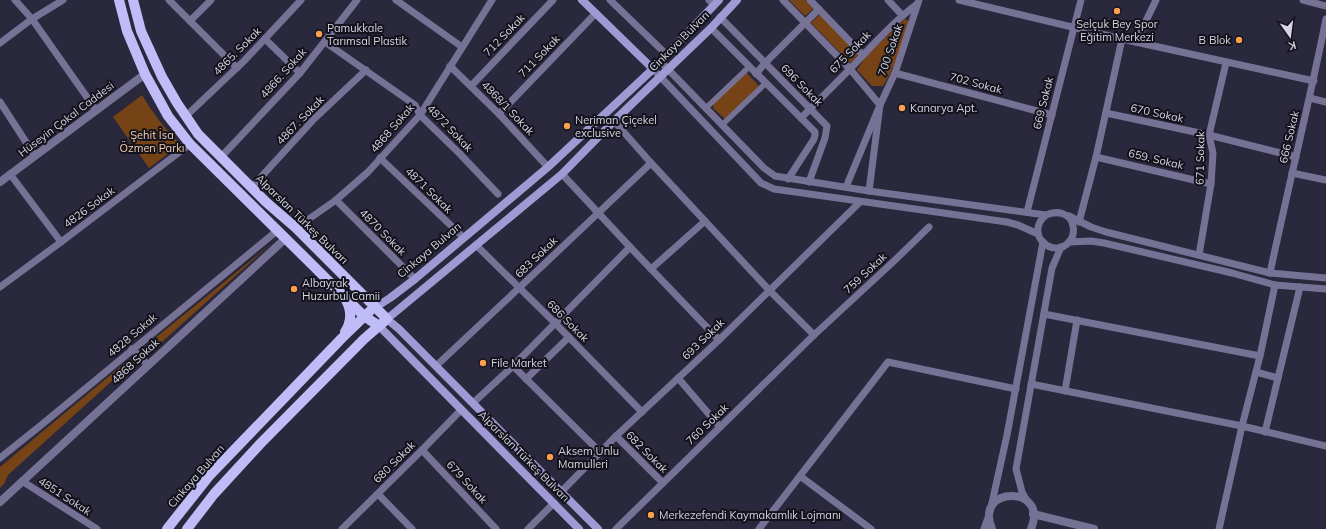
<svg xmlns="http://www.w3.org/2000/svg" width="1326" height="529" font-family="Mulish,sans-serif">
  <style>
    .green { fill: #754316 }
    .lines { fill: none; stroke-linecap: round; stroke-linejoin: round }
    .pedestrian { stroke: #757296; stroke-width: 5.5 }
    .minor { stroke: #757296; stroke-width: 7 }
    .tertiary { stroke: #757296; stroke-width: 8 }
    .secondary { stroke: #9f9ad3; stroke-width: 8 }
    .primary { stroke: #c0bcf7; stroke-width: 10 }
    .poi-dot { fill: #fa9f4f; stroke: #13121b; stroke-width: 1.5 }
    .labels { text-anchor: middle; stroke-width: 4; stroke-linejoin: round; paint-order: stroke }
    .poi-label { font-size: 11px; fill: #d5d5e3; stroke: #13121b; text-anchor: start }
    .street-label { font-size: 11px; fill: #d5d5e3; stroke: #13121b }
    .park-label { font-size: 11px; fill: #f6ceaf; stroke: #13121b }
  </style>
  <rect width="100%" height="100%" fill="#2a283d"/>
  <!-- green -->
  <g class="green">
    <polygon points="789,0 805,0 814,8 805,16"/>
    <polygon points="820,14 859,54 850,63 811,23"/>
    <path d="M 905,19 L 909,21 C 902,43 896,66 883,86 L 872,86 L 857,70 L 866,56 Z"/>
    <polygon points="746,72 759,86 725,119 713,108 714,103"/>
    <path d="M 142,95 C 153,113 165,130 181,144 L 149,168 L 113,117 Z"/>
    <polygon points="270,245 153,350 148,349 148,345 149,343"/>
    <path d="M 131,360 L 135,363 C 135,373 121,378 113,380 L 8,475 L 4,484 L 0,488 L 0,467 L 126,362 Z"/>
  </g>
  <g class="lines">
    <!-- pedestrian -->
    <g class="pedestrian">
      <polyline points="708,106 749,67"/>
      <polyline points="724,123 766,83"/>
    </g>
    <!-- minor -->
    <g class="minor">
      <polyline points="15,0 32,19 96,110"/>
      <polyline points="169,0 237,68"/>
      <polyline points="396,0 462,47"/>
      <polyline points="610,0 667,55"/>
      <polyline points="709,0 714,5"/>
      <polyline points="783,0 850,69 880,105 869,191"/>
      <polyline points="810,0 862,54"/>
      <polyline points="888,0 902,15"/>
      <polyline points="959,0 1122,39 1314,81"/>
      <polyline points="1303,0 1326,6"/>
      <polyline points="720,17 827,126 825,138 809,182"/>
      <polyline points="190,21 211,0"/>
      <polyline points="711,28 815,132 815,135 814,139 788,179"/>
      <polyline points="265,39 300,73"/>
      <polyline points="325,42 415,105 420,115 460,154 498,194"/>
      <polyline points="1136,42 1156,0"/>
      <polyline points="0,43 32,19 63,0"/>
      <path d="M 660,61 L 764,168 L 775,176 L 869,191 L 1046,215 C 1057,210 1071,213 1073,226 C 1074,231 1073,237 1070,241 C 1054,261 1023,234 1046,215"/>
      <polyline points="450,66 499,114 548,167"/>
      <polyline points="653,69 761,183 774,189 1007,222 1018,225 1038,234"/>
      <polyline points="895,73 1052,115"/>
      <polyline points="756,74 765,63 819,9"/>
      <polyline points="471,86 553,0"/>
      <polyline points="1310,98 1326,102"/>
      <polyline points="0,102 35,156"/>
      <polyline points="1106,113 1209,135 1296,157"/>
      <polyline points="499,114 596,13"/>
      <polyline points="186,116 244,61 301,0"/>
      <path d="M 801,118 C 817,102 833,86 849,70 C 871,47 892,23 917,4"/>
      <polyline points="614,121 651,163 769,290 814,335"/>
      <polyline points="221,157 300,73 357,0"/>
      <polyline points="1096,157 1211,184"/>
      <polyline points="380,158 463,237"/>
      <polyline points="1292,173 1326,180"/>
      <polyline points="10,174 61,242"/>
      <polyline points="562,174 630,247 719,340"/>
      <polyline points="252,187 314,119 366,70"/>
      <polyline points="846,187 880,105 895,73 919,0"/>
      <polyline points="336,200 415,279"/>
      <polyline points="1027,212 1081,0"/>
      <polyline points="1069,216 1091,227 1106,232 1270,273 1326,278"/>
      <polyline points="1079,222 1096,157 1122,39"/>
      <polyline points="296,228 336,200 368,172 420,115 492,0"/>
      <polyline points="1069,242 1091,241 1104,243 1232,273 1275,285 1326,289"/>
      <polyline points="477,246 555,323 642,412"/>
      <polyline points="1199,255 1211,184 1213,153 1209,135 1226,63"/>
      <polyline points="651,269 705,221"/>
      <path d="M 1270,273 C 1288,188 1309,104 1326,19"/>
      <polyline points="0,287 61,242 190,144"/>
      <polyline points="1044,314 1260,356"/>
      <polyline points="132,349 148,365"/>
      <polyline points="436,366 519,288 651,163"/>
      <polyline points="513,366 600,452"/>
      <polyline points="1256,372 1278,378"/>
      <polyline points="678,378 720,427"/>
      <polyline points="526,379 569,337"/>
      <polyline points="1031,384 1242,426 1326,446"/>
      <polyline points="1065,391 1077,320"/>
      <polyline points="473,403 513,366 630,247"/>
      <polyline points="1265,432 1300,287"/>
      <polyline points="616,436 663,483"/>
      <polyline points="422,450 496,529"/>
      <polyline points="0,458 40,426 278,230"/>
      <polyline points="800,476 871,529"/>
      <polyline points="22,481 97,529"/>
      <polyline points="561,492 616,436 719,340 860,202"/>
      <polyline points="378,494 412,529"/>
      <polyline points="1027,501 1022,492 1016,469 1052,268 1061,247"/>
      <polyline points="342,529 422,450 461,410"/>
      <polyline points="528,529 554,503"/>
      <polyline points="616,529 814,335 894,261 929,227"/>
      <polyline points="759,529 888,362 1016,389"/>
      <polyline points="984,529 990,512 1007,435 1043,242"/>
      <polyline points="1219,529 1242,426 1260,356 1275,285"/>
    </g>
    <!-- tertiary -->
    <g class="tertiary">
      <polyline points="0,182 145,74"/>
      <polyline points="0,502 286,238"/>
      <polyline points="1033,514 1094,529"/>
      <path d="M 992,529 C 973,485 1050,485 1031,529"/>
    </g>
    <!-- secondary -->
    <g class="secondary">
      <polyline points="582,0 653,69"/>
      <polyline points="376,307 390,298 415,279 548,167 653,69 719,0"/>
      <polyline points="379,326 579,529"/>
      <polyline points="598,529 399,329 387,319 562,174 614,121 711,28 737,0"/>
    </g>
    <!-- primary -->
    <g class="primary">
      <polyline points="119,0 127,31 145,74 168,116 190,144 364,316 379,326"/>
      <polyline points="133,0 141,31 162,77 177,103 198,134 266,202 296,228 387,319 364,339 260,444 214,494 187,529"/>
      <path d="M 345,332 C 352,321 352,311 346,300"/>
      <polyline points="167,529 210,475 342,338 370,311"/>
    </g>
  </g>
  <!-- markers -->
  <g class="poi-dot">
    <circle cx="1117" cy="11" r="4"/>
    <circle cx="319" cy="34" r="4"/>
    <circle cx="1239" cy="40" r="4"/>
    <circle cx="902" cy="108" r="4"/>
    <circle cx="567" cy="126" r="4"/>
    <circle cx="294" cy="289" r="4"/>
    <circle cx="483" cy="363" r="4"/>
    <circle cx="550" cy="457" r="4"/>
    <circle cx="651" cy="515" r="4"/>
  </g>
  <g class="labels">
    <!-- poi labels -->
    <g class="poi-label">
      <text x="1117" y="28" text-anchor="middle">Selçuk Bey Spor<tspan x="1117" dy="13">Eğitim Merkezi</tspan></text>
      <text x="327" y="32">Pamukkale<tspan x="327" dy="13">Tarımsal Plastik</tspan></text>
      <text x="1231" y="44" text-anchor="end">B Blok</text>
      <text x="910" y="112">Kanarya Apt.</text>
      <text x="575" y="124">Neriman Çiçekel<tspan x="575" dy="13">exclusive</tspan></text>
      <text x="302" y="287">Albayrak<tspan x="302" dy="13">Huzurbul Camii</tspan></text>
      <text x="491" y="367">File Market</text>
      <text x="558" y="455">Aksem Unlu<tspan x="558" dy="13">Mamulleri</tspan></text>
      <text x="659" y="519">Merkezefendi Kaymakamlık Lojmanı</text>
    </g>
    <!-- street labels -->
    <g class="street-label">
      <text transform="translate(504 35) rotate(-46)" y="4">712 Sokak</text>
      <text transform="translate(679 41) rotate(-45)" y="4">Cinkaya Bulvarı</text>
      <text transform="translate(890 50) rotate(-71)" y="4">700 Sokak</text>
      <text transform="translate(237 51) rotate(-45)" y="4">4865. Sokak</text>
      <text transform="translate(850 52) rotate(-46)" y="4">675 Sokak</text>
      <text transform="translate(539 56) rotate(-46)" y="4">711 Sokak</text>
      <text transform="translate(283 73) rotate(-48)" y="4">4866. Sokak</text>
      <text transform="translate(976 83) rotate(15)" y="4">702 Sokak</text>
      <text transform="translate(802 85) rotate(45)" y="4">696 Sokak</text>
      <text transform="translate(1043 103) rotate(-76)" y="4">669 Sokak</text>
      <text transform="translate(508 108) rotate(46)" y="4">4868/1 Sokak</text>
      <text transform="translate(1157 113) rotate(12)" y="4">670 Sokak</text>
      <text transform="translate(66 119) rotate(-37)" y="4">Hüseyin Çokal Caddesi</text>
      <text transform="translate(300 120) rotate(-46)" y="4">4867. Sokak</text>
      <text transform="translate(392 128) rotate(-49)" y="4">4868 Sokak</text>
      <text transform="translate(450 128) rotate(46)" y="4">4872 Sokak</text>
      <text transform="translate(1289 137) rotate(-77)" y="4">666 Sokak</text>
      <text transform="translate(1200 158) rotate(-89)" y="4">671 Sokak</text>
      <text transform="translate(1156 159) rotate(13)" y="4">659. Sokak</text>
      <text transform="translate(429 190) rotate(44)" y="4">4871 Sokak</text>
      <text transform="translate(89 207) rotate(-37)" y="4">4826 Sokak</text>
      <text transform="translate(302 219) rotate(44)" y="4">Alparslan Türkeş Bulvarı</text>
      <text transform="translate(383 232) rotate(45)" y="4">4870 Sokak</text>
      <text transform="translate(429 250) rotate(-40)" y="4">Cinkaya Bulvarı</text>
      <text transform="translate(536 257) rotate(-44)" y="4">683 Sokak</text>
      <text transform="translate(865 273) rotate(-43)" y="4">759 Sokak</text>
      <text transform="translate(568 321) rotate(45)" y="4">686 Sokak</text>
      <text transform="translate(132 335) rotate(-40)" y="4">4828 Sokak</text>
      <text transform="translate(703 339) rotate(-44)" y="4">693 Sokak</text>
      <text transform="translate(135 361) rotate(-43)" y="4">4868 Sokak</text>
      <text transform="translate(707 424) rotate(-44)" y="4">760 Sokak</text>
      <text transform="translate(647 452) rotate(45)" y="4">682 Sokak</text>
      <text transform="translate(524 456) rotate(45)" y="4">Alparslan Türkeş Bulvarı</text>
      <text transform="translate(394 462) rotate(-45)" y="4">680 Sokak</text>
      <text transform="translate(196 476) rotate(-49)" y="4">Cinkaya Bulvarı</text>
      <text transform="translate(467 482) rotate(47)" y="4">679 Sokak</text>
      <text transform="translate(65 496) rotate(33)" y="4">4851 Sokak</text>
    </g>
    <!-- park labels -->
    <g class="park-label">
      <text x="152" y="139">Şehit İsa<tspan x="152" dy="13">Özmen Parkı</tspan></text>
    </g>
  </g>
  <!-- north arrow -->
  <g transform="translate(1290 36) rotate(166)" stroke="#13121b" stroke-width="3" paint-order="stroke">
  <path d="M0-3L7 15L0 10L-7 15Z" fill="#d5d5e3"/>
  <text y="-6" font-size="11" font-weight="bold" text-anchor="middle" fill="#d5d5e3">K</text>
  </g>
</svg>
